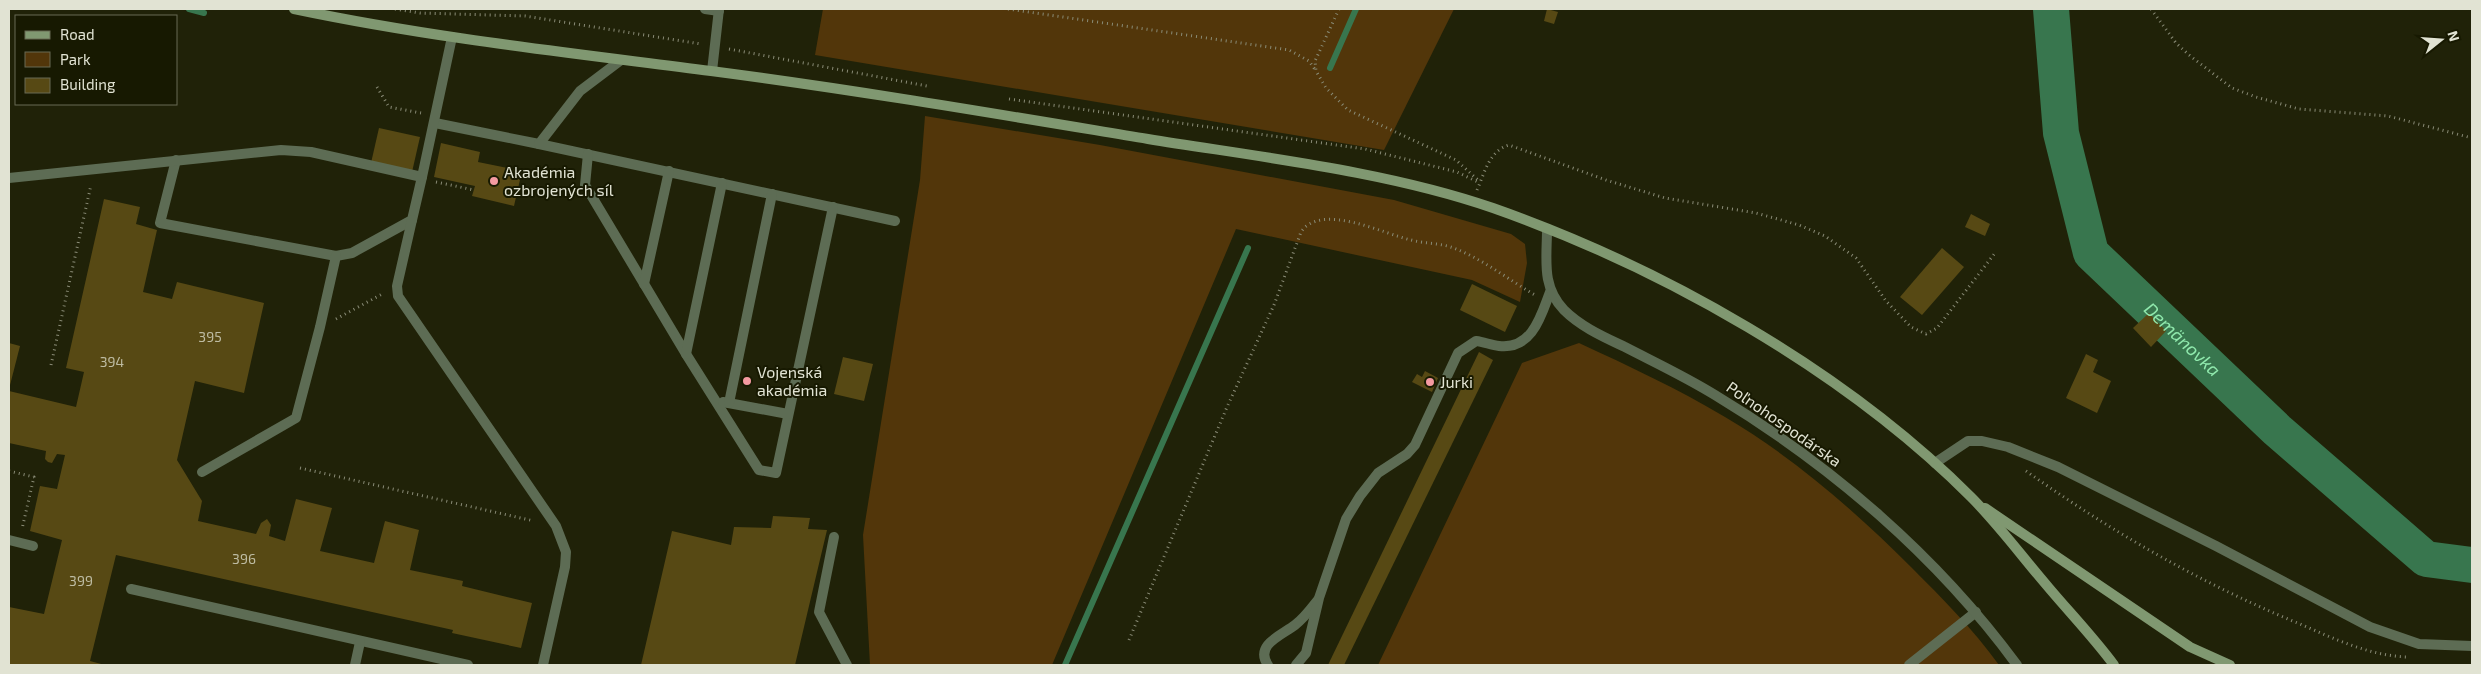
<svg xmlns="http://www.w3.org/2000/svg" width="2481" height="674" font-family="'Exo 2',sans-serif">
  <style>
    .green { fill: #52360a }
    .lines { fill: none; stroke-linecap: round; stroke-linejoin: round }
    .stream { stroke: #38764e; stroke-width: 6 }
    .river { stroke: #38764e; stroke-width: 36 }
    .building { fill: #574914 }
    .path { stroke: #8a8c77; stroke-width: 3; stroke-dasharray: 1 4; stroke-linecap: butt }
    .service { stroke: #5d6c54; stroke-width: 10 }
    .minor { stroke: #5d6c54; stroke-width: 10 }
    .secondary { stroke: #809871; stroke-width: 10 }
    .poi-dot { fill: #f49aa1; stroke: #171901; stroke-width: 2 }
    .labels { text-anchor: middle; stroke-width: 4; stroke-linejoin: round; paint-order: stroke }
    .number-label { font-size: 14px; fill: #bebca3 }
    .poi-label { font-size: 16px; fill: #e1e3d3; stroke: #171901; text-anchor: start }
    .street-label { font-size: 16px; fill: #e1e3d3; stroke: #171901 }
    .water-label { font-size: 18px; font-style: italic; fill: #90e9ad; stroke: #171901 }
  </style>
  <rect width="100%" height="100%" fill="#202208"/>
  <!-- green -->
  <g class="green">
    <polygon points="823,9 1454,9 1384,150 815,55"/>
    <polygon points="925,116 1100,145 1394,200 1511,234 1525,244 1527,263 1520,302 1472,280 1236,229 1052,665 870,665 863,535 920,180"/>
    <path d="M 1579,343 C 1629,366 1678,389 1725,417 C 1793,457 1855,511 1911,567 C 1942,598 1973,629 1999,665 L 1378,665 L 1522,363 Z"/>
  </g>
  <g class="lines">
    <!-- stream -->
    <g class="stream">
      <polyline points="189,9 204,13"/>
      <polyline points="1330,68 1356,9"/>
      <polyline points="1065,665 1248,248"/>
    </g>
    <!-- river -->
    <path class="river" id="s1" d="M 2051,9 L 2061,133 L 2091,253 L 2277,430 L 2426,559 L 2472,565"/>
  </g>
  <!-- building -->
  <g class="building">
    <polygon points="1547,9 1558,12 1554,24 1544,21"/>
    <polygon points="379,128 420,137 412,172 371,163"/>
    <polygon points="441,143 480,152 478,162 522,171 514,206 472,196 475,186 434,177"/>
    <polygon points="104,199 140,207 136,224 157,230 143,292 172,299 177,282 264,303 244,393 195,381 177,460 202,501 198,521 256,534 261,523 267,519 271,525 269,536 285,541 296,499 332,508 320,551 374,563 385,521 419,530 410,570 463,581 462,586 532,603 521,648 452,633 453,630 116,555 90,661 105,665 9,665 9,607 44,614 62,540 30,531 40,486 57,489 65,455 57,454 52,463 48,462 45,459 46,451 9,443 9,391 76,407 84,372 66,368"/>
    <polygon points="1971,214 1990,224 1985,236 1965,227"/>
    <polygon points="1942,248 1964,267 1922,315 1900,297"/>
    <polygon points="1472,284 1517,306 1505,332 1460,310"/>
    <polygon points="2149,313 2166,331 2151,347 2133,328"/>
    <polygon points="9,343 20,346 9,389"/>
    <polygon points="1479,352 1493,360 1344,665 1328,665"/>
    <polygon points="2086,354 2098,360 2093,372 2111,381 2097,413 2066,398"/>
    <polygon points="843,357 873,364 864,401 834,394"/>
    <polygon points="1425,371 1438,378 1432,392 1412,382 1417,374 1422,377"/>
    <polygon points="773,516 810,518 808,529 827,530 795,665 641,665 672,531 731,545 734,527 771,528"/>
  </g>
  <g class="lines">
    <!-- path -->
    <g class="path">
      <polyline points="395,9 420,13 525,16 701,44"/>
      <polyline points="1008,9 1289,50 1309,61 1316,71"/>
      <polyline points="1339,9 1315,61 1316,71 1326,88 1348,110 1456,160 1478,180"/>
      <polyline points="2151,9 2176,43 2189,55 2232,88 2256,97 2299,109 2388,116 2472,138"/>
      <polyline points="729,49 927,86"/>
      <polyline points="377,87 389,107 421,113"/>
      <polyline points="1009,99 1365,149 1457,172 1480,183"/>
      <polyline points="436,182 474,190"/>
      <path d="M 1477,190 C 1485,172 1489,151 1509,145 L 1606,180 L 1665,198 L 1756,213 L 1799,225 L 1825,236 L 1856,258 L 1886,301 L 1911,327 L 1926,334 L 1937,328 L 1995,253"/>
      <polyline points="336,319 384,293"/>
      <polyline points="51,365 91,185"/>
      <polyline points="300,468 534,521"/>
      <polyline points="9,471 34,477 22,529"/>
      <path d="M 2026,471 C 2112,532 2202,584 2300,624 C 2335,639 2370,656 2408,657"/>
      <path d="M 1129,640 L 1227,407 L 1274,305 L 1301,232 C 1321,202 1384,234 1411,240 C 1426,244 1443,243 1456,249 C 1484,260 1509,280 1535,295"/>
    </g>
    <!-- service -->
    <g class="service">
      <polyline points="705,9 719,11"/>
      <polyline points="712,71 719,9"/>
      <polyline points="435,123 539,144 580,91 621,60"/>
      <polyline points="176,160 160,223 336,256 352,253 412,220 422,177"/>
      <polyline points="9,178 281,150 311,152 422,177 452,37"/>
      <polyline points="412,220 397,286 398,296 556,526 566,552 565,567 543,665"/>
      <polyline points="1935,463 1968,441 1982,441 2008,447 2058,467 2216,546 2370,627 2419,644 2472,646"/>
      <polyline points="202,472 296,418 320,327 336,256"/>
      <polyline points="834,537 819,612 847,665"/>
      <polyline points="9,540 33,546"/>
      <polyline points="131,589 468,665"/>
      <polyline points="355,665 360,642"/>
      <path d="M 1268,665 C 1254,645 1282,635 1295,625 C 1304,618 1310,610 1317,601"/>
      <path d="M 1296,665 L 1306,653 L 1319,598 L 1346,519 L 1360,496 L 1378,473 L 1407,454 L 1415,445 L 1458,353 L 1476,341 C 1484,342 1491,345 1499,346 C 1532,350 1541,316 1550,292"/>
      <polyline points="1909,665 1976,612"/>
    </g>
    <!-- minor -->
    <g class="minor">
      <polyline points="539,144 895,221"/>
      <polyline points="588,154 585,185 686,354 759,470 776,473 833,207"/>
      <path d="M 1547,229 C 1547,259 1541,286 1564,310 C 1581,327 1604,337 1625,347 C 1656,363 1686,377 1715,395 C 1831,465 1937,556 2017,665"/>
      <polyline points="644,284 669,171"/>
      <polyline points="686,354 722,183"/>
      <polyline points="723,402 788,414"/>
      <polyline points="729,403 772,194"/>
    </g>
    <!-- secondary -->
    <g class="secondary">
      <path d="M 294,9 C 432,38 572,53 711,71 C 857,90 1003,115 1148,139 C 1259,157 1386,171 1493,208 C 1661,267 1844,370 1971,497 C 1999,525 2023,558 2049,588 C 2071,614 2094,638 2114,665"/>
      <polyline points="1985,508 2190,647 2230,665"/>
    </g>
  </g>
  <!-- markers -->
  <g class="poi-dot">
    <circle cx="494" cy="181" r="5"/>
    <circle cx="747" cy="381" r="5"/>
    <circle cx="1430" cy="382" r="5"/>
  </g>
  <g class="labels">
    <!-- number labels -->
    <g class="number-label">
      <text x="210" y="342">395</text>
      <text x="112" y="367">394</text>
      <text x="244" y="564">396</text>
      <text x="81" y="586">399</text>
    </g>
    <!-- poi labels -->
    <g class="poi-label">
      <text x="504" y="178">Akadémia<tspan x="504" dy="18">ozbrojených síl</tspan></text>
      <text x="757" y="378">Vojenská<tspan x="757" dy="18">akadémia</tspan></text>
      <text x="1440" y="388">Jurki</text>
    </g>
    <!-- street labels -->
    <g class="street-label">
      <text transform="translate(1784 424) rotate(35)" y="6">Poľnohospodárska</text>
    </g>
    <!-- water labels -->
    <g class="water-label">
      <text dy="6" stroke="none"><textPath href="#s1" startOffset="374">Demänovka</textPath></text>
    </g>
  </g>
  <!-- border -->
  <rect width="2481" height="674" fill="none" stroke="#e1e3d3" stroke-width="20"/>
  <!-- legend -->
  <rect x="15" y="15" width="162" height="90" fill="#171901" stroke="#686a55"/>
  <rect x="25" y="31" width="25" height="8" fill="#809871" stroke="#686a55"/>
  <text x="60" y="40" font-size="15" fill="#e1e3d3">Road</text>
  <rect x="25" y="52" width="25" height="15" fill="#52360a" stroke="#686a55"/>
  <text x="60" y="65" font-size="15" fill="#e1e3d3">Park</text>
  <rect x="25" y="78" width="25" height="15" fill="#574914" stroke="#686a55"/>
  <text x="60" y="90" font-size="15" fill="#e1e3d3">Building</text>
  <!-- north arrow -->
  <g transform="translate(2441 40) rotate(73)" stroke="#171901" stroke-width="4" paint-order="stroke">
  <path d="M0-4L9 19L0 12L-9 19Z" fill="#e1e3d3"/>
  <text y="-8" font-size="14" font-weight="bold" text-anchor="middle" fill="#e1e3d3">N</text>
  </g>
</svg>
